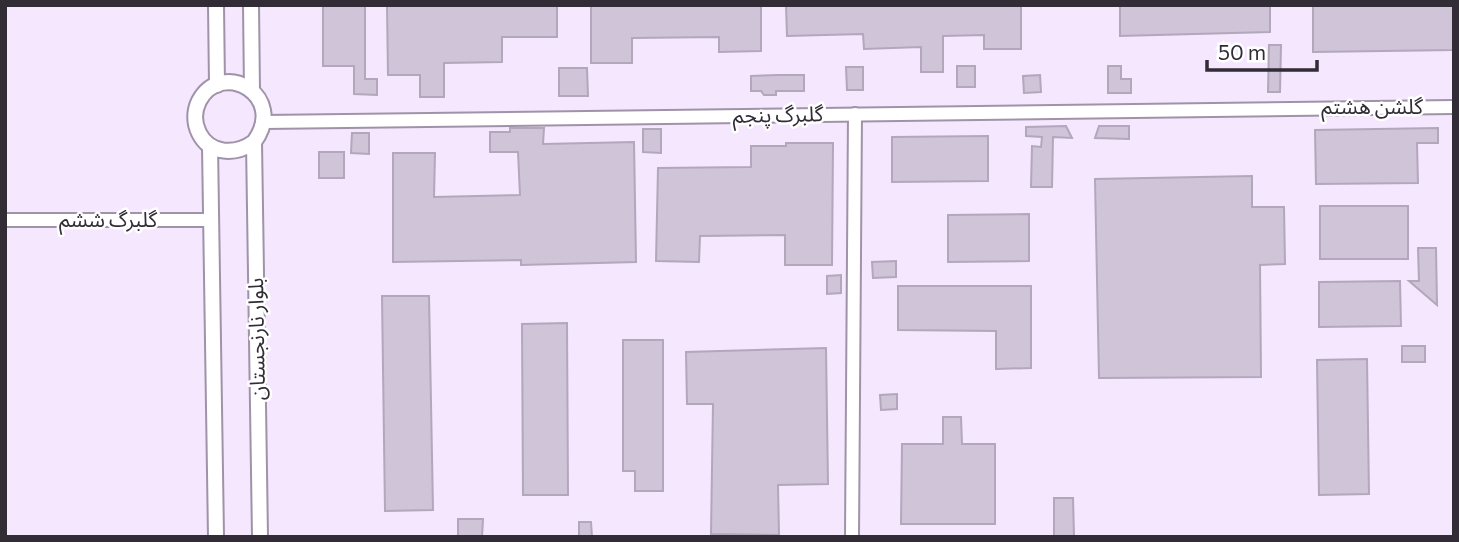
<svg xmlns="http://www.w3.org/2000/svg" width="1459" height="542" font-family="Commissioner,'Noto Sans Arabic',sans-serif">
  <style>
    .built { fill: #f4e7fe }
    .building { fill: #d0c4d9; stroke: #b3a7bc; stroke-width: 2 }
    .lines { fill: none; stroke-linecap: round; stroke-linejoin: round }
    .minor-casing { stroke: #9f93a8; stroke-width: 16 }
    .tertiary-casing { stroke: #9f93a8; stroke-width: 18 }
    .minor { stroke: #fff; stroke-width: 12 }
    .tertiary { stroke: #fff; stroke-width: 14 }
    .labels { text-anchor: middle; stroke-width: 5; stroke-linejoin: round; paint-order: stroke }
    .street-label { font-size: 21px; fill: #312c35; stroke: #fff }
  </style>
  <rect width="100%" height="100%" fill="#fbf6ff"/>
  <!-- built -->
  <rect class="built" x="5" y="5" width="1449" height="532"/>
  <!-- building -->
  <g class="building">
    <polygon points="323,5 365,5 365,79 377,79 377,95 354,94 354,66 323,66"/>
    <polygon points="387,5 557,5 557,37 502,37 502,62 444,63 444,97 420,97 420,75 388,75"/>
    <polygon points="591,5 761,5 761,51 719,52 719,37 632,38 632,63 591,63"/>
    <polygon points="786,5 1021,5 1021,49 984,49 984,35 943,36 943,72 921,72 921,47 864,49 863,34 787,36"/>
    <polygon points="1120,5 1270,5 1270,32 1120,36"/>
    <polygon points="1313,5 1454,5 1454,50 1313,52"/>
    <polygon points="1269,45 1281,45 1280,92 1268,92"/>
    <rect x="957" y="66" width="18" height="21"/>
    <polygon points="1108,66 1121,66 1121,79 1131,79 1131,93 1108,93"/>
    <polygon points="846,67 863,67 863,90 847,90"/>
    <polygon points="559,68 587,68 588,96 559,96"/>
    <polygon points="779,75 804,75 804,91 776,91 776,95 764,95 761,91 751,91 751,76"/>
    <polygon points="1040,75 1041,92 1024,93 1023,76"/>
    <polygon points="1066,126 1072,138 1053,137 1052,187 1031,187 1032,146 1041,147 1042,137 1026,136 1026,127"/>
    <polygon points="1099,126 1129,126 1129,139 1095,138"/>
    <polygon points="510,128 544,128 543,144 634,142 636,262 521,265 521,260 393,262 393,153 435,153 434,197 520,195 518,152 490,152 490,132 510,132"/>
    <polygon points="1438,128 1438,143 1417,143 1418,183 1316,184 1315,130"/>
    <polygon points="643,129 661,129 661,153 643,152"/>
    <polygon points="352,133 369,133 369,154 351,153"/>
    <polygon points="988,136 988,181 892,182 892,137"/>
    <polygon points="786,143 833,143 832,265 785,265 785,235 700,236 699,262 656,261 658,168 751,167 751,146 786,146"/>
    <rect x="319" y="152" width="25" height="26"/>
    <polygon points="1252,176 1252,207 1284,207 1285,264 1260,265 1261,377 1099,378 1095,179"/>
    <rect x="1320" y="206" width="88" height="53"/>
    <polygon points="1029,214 1029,261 948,262 948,215"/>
    <polygon points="1418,248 1436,248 1437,305 1409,281 1419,281"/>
    <polygon points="896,261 896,277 873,278 872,262"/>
    <polygon points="841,275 841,293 827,294 827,276"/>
    <polygon points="1400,281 1401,326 1319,327 1319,282"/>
    <polygon points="898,286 1031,286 1031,368 996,369 996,331 898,330"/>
    <polygon points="382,296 429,296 433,510 385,511"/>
    <polygon points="567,323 568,495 523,495 522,324"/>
    <polygon points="623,340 663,340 663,491 635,491 635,471 623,471"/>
    <rect x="1402" y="346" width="23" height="16"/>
    <polygon points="826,348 828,484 778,485 779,535 711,534 713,404 687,404 686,352"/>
    <polygon points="1367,359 1369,494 1319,495 1317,360"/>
    <polygon points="897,394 897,409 881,410 880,395"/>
    <polygon points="943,417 961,417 962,444 995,444 995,524 901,524 902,444 943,444"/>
    <polygon points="1054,498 1073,498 1074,536 1054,536"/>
    <polygon points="458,519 483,519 482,537 458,537"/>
    <polygon points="579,522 591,522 592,537 579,537"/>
  </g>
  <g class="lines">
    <defs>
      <g id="minor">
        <polyline points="264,122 1454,107"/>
        <polyline points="5,220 211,220"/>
        <polyline points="852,537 855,114"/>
      </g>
      <g id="tertiary">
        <polyline points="216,5 217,85"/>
        <polyline points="251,5 252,91"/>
        <path d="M 254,142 C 236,155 210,155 199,133 C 194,123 194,111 199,101 C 222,58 288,96 254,142 L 260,537"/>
        <polyline points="210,146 216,537"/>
      </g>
    </defs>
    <!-- minor casing -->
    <use href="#minor" class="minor-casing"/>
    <!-- tertiary casing -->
    <use href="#tertiary" class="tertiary-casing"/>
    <!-- minor -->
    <use href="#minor" class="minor"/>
    <!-- tertiary -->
    <use href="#tertiary" class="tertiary"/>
  </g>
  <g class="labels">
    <!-- street labels -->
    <g class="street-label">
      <text x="1372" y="114">گلشن هشتم</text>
      <text transform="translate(778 115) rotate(-1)" y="7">گلبرگ پنجم</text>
      <text x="108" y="227">گلبرگ ششم</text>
      <text transform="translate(257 339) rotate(-91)" y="7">بلوار نارنجستان</text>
    </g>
  </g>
  <!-- border -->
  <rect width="1459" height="542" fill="none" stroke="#312c35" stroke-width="14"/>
  <!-- scale -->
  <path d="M1207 60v10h110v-10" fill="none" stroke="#312c35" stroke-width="3.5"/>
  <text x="1218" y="60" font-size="21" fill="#312c35" stroke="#ffffff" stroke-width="5" paint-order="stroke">50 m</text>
</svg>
